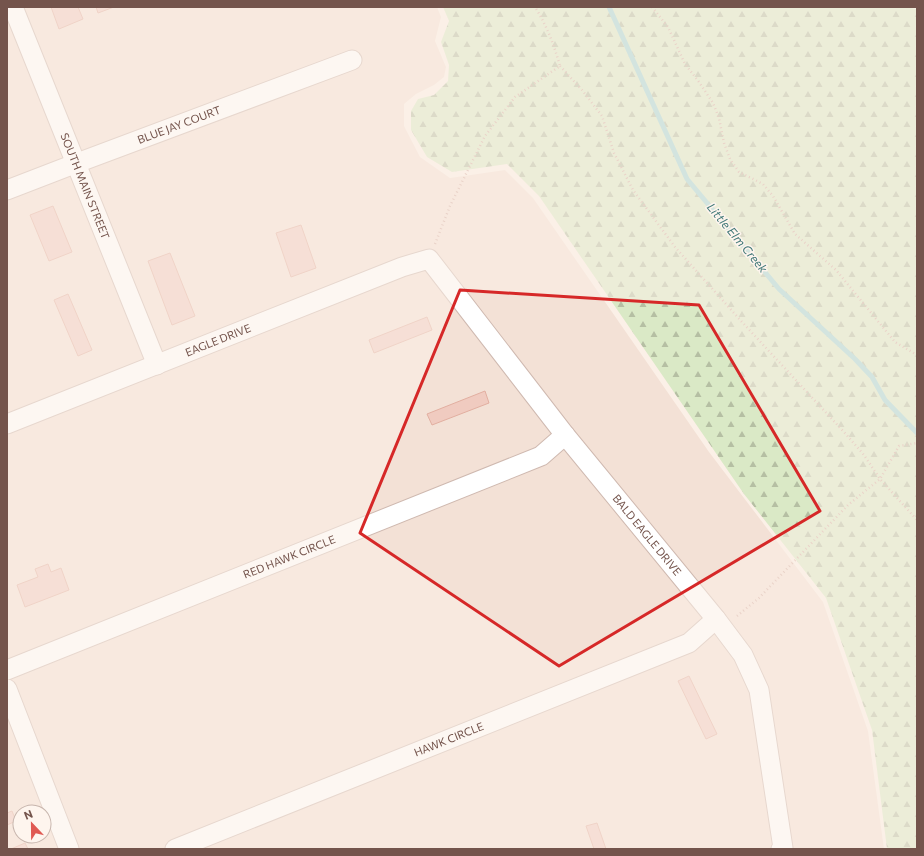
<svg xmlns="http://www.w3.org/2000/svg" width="924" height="856" font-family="Commissioner,sans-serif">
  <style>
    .residential { fill: #f3e1d6; fill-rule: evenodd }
    .forest { fill: url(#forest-firs) }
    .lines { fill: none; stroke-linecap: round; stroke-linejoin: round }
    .stream { stroke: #a3d6d5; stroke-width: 5 }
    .building { fill: #f0cbc0; stroke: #e2afa1 }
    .minor-casing { stroke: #cfb9b0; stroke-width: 21 }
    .path { stroke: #d5aea3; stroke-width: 2.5; stroke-dasharray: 1 3; stroke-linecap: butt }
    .minor { stroke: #fff; stroke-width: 19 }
    .marked { fill: none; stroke: #d62828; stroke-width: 3; stroke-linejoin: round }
    .labels { text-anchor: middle; stroke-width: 3; stroke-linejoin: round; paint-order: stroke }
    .street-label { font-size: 11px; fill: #74544c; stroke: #fef5ee }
    .water-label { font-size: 12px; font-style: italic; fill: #407878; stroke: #fef5ee }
  </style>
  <defs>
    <pattern id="forest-firs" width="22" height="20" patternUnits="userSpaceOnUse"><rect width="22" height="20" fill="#dae9c6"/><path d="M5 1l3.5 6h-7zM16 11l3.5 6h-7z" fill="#b5bfa3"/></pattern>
  </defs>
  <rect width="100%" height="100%" fill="#fbf0e7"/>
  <!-- residential -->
  <path class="residential" d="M 7,7 L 437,7 L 441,17 L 435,41 L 446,67 L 444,77 L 434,85 L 416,94 L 404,104 L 404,126 L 420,157 L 450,178 L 505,170 L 533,198 L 709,452 L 823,602 L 868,731 L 884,849 L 7,849 ZM 20,812 L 44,812 L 44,836 L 20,836 Z"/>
  <!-- forest -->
  <polygon class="forest" points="443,7 906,7 917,9 917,849 887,849 872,730 826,598 744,494 539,196 507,164 452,172 427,157 411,130 411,111 418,99 434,95 448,81 449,65 441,42 449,21"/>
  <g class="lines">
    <!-- stream -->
    <polyline class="stream" points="609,7 687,179 779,289 855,359 872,377 885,400 917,433"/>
  </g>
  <!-- building -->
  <g class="building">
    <polygon points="51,7 78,7 83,19 59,29"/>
    <polygon points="96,7 114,7 98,13"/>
    <polygon points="53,206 72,252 49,261 30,215"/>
    <polygon points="301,225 316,268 291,277 276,233"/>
    <polygon points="170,253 195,316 172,325 148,261"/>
    <polygon points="68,294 92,350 78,356 54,300"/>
    <polygon points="427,317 432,330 374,353 369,340"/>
    <polygon points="485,391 489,403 432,425 427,414"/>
    <polygon points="48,564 51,572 61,568 69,590 25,607 17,585 38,577 35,569"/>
    <polygon points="689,676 717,734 706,739 678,681"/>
    <polygon points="12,811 16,821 7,825 7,813"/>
    <polygon points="597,823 606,849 594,849 586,826"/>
    <polygon points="25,843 28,849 11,849"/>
  </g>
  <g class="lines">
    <defs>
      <g id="minor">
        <path id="s1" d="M 13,7 L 157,365"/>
        <path id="s2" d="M 7,190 L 77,163 L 352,60"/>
        <path id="s3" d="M 7,424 L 402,267 L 429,259 L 565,435 L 716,619 L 743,655 L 759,690 L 783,848 L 781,849"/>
        <path id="s4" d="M 7,670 L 541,456 L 565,435"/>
        <polyline points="7,689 69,849"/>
        <path id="s5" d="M 175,849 L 689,643 L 716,619"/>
      </g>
    </defs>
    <!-- minor casing -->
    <use href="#minor" class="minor-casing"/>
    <!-- path -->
    <g class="path">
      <polyline points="652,7 668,27 685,64 699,82 713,103 719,118 724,143 730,159 739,172 763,184 773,196 795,234 836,270 895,342 917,355"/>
      <polyline points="560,66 582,90 602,116 614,153 633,190 675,247 742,322 844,432 864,455 880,479 917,520"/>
      <path d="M 435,244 L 450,206 L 485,136 L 515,97 L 560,66 C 554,45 547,26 535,7"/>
      <polyline points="737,616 759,598 848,505 880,479 899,446 917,443"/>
    </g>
    <!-- minor -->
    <use href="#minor" class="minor"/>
  </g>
  <!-- marked area -->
  <path d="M0 0H924V856H0ZM 460,290 L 699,305 L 820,511 L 559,666 L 360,533 Z" fill="#fbf0e7" fill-opacity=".55" fill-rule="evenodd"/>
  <path class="marked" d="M 460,290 L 699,305 L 820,511 L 559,666 L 360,533 Z"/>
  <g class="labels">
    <!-- street labels -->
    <g class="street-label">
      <text dy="4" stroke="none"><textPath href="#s2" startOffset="184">BLUE JAY COURT</textPath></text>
      <text dy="4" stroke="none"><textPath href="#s1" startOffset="193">SOUTH MAIN STREET</textPath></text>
      <text dy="4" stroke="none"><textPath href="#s3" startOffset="227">EAGLE DRIVE</textPath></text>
      <text dy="4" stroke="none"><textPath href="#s3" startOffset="805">BALD EAGLE DRIVE</textPath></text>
      <text dy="4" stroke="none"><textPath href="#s4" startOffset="304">RED HAWK CIRCLE</textPath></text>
      <text dy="4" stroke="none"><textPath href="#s5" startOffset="295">HAWK CIRCLE</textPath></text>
    </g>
    <!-- water labels -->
    <g class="water-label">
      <text transform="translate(737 238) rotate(50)" y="4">Little Elm Creek</text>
    </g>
  </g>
  <!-- border -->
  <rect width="924" height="856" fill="none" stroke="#74544c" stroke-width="16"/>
  <!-- north arrow -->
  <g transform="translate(32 824) rotate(338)"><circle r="19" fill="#fef5ee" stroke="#c7b5ad"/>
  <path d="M0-3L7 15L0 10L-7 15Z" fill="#e05952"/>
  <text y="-6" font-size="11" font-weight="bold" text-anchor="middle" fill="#74544c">N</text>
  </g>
</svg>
